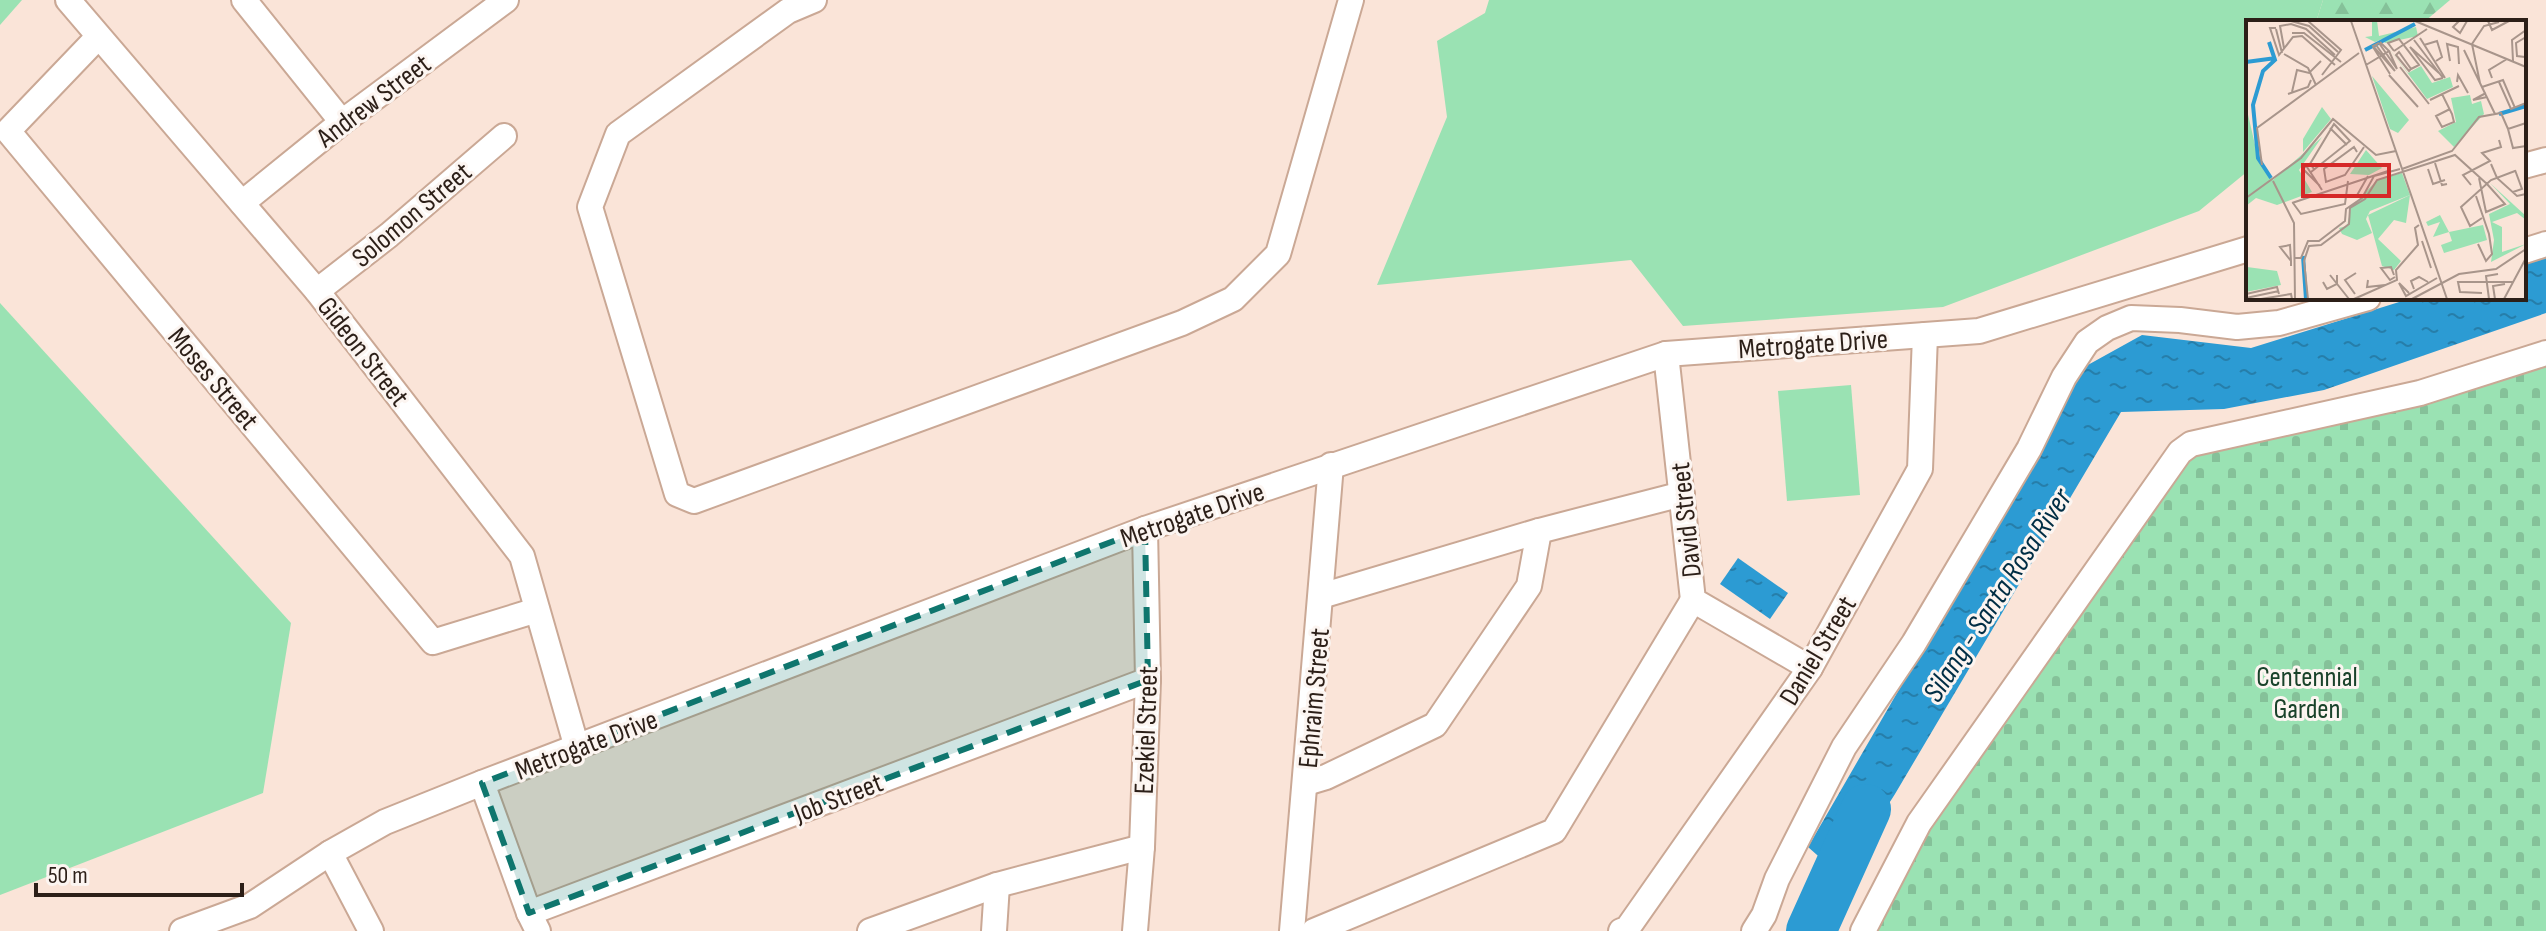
<svg xmlns="http://www.w3.org/2000/svg" width="2546" height="931" font-family="'Sofia Sans Condensed',sans-serif">
  <style>
    .grass { fill: #9ae2b3 }
    .forest { fill: url(#forest-firs) }
    .cemetery { fill: url(#cemetery-stones) }
    .water { fill: url(#water-ripples) }
    .lines { fill: none; stroke-linecap: round; stroke-linejoin: round }
    .river { stroke: #2c9bd3; stroke-width: 50 }
    .minor-casing { stroke: #caa895; stroke-width: 28 }
    .minor { stroke: #fff; stroke-width: 24 }
    .marked { fill: #0f766e; fill-opacity: 0.2; stroke: #0f766e; stroke-width: 6; stroke-dasharray: 16 10; stroke-linejoin: round }
    .labels { text-anchor: middle; stroke-width: 6; stroke-linejoin: round; paint-order: stroke }
    .street-label { font-size: 28px; fill: #2c1f18; stroke: #fcf5f1 }
    .park-label { font-size: 28px; fill: #19422a; stroke: #fcf5f1 }
    .water-label { font-size: 30px; font-style: italic; fill: #002e45; stroke: #fcf5f1 }
    .inset-river { fill: none; stroke: #2c9bd3; stroke-width: 4 }
    .inset-road { fill: none; stroke: #a8958b; stroke-width: 2 }
    .view { fill: #d62828; fill-opacity: 0.15; stroke: #d62828; stroke-width: 4 }
    .inset-edge { fill: none; stroke: #2c1f18; stroke-width: 4 }
  </style>
  <defs>
    <pattern id="forest-firs" width="22" height="20" patternUnits="userSpaceOnUse" patternTransform="scale(2)"><rect width="22" height="20" fill="#9ae2b3"/><path d="M5 1l3.5 6h-7zM16 11l3.5 6h-7z" fill="#85c199"/></pattern>
    <pattern id="cemetery-stones" width="16" height="16" patternUnits="userSpaceOnUse" patternTransform="scale(2)"><rect width="16" height="16" fill="#9ae2b3"/><path d="M2 7V4a2 2 0 0 1 4 0v3zM10 15v-3a2 2 0 0 1 4 0v3z" fill="#85c199"/></pattern>
    <pattern id="water-ripples" width="26" height="14" patternUnits="userSpaceOnUse" patternTransform="scale(2)"><rect width="26" height="14" fill="#2c9bd3"/><path d="M2 4q2-2 4 0t4 0M15 11q2-2 4 0t4 0" fill="none" stroke="#267eaa"/></pattern>
  </defs>
  <rect width="100%" height="100%" fill="#fae4d8"/>
  <!-- grass -->
  <g class="grass">
    <polygon points="0,0 22,0 0,25"/>
    <polygon points="1489,0 2323,0 2316,22 2248,22 2248,171 2199,211 1943,307 1683,326 1631,260 1377,285 1447,117 1437,41 1485,13"/>
    <polygon points="0,303 291,623 263,793 0,895"/>
    <polygon points="1851,385 1860,495 1787,501 1778,391"/>
  </g>
  <!-- forest -->
  <polygon class="forest" points="2323,0 2450,0 2424,22 2316,22"/>
  <!-- cemetery -->
  <polygon class="cemetery" points="2546,359 2546,931 1863,931 1913,817 2186,459"/>
  <!-- water -->
  <g class="water">
    <polygon points="2546,256 2546,313 2324,390 2224,409 2121,412 1895,794 1842,877 1808,847 2086,366 2142,335 2251,348 2412,298 2524,298 2524,263"/>
    <polygon points="1738,558 1788,593 1770,619 1720,584"/>
  </g>
  <g class="lines">
    <!-- river -->
    <polyline class="river" points="1811,931 1866,809"/>
    <defs>
      <g id="minor">
        <polyline points="68,0 317,291 522,556 577,748"/>
        <polyline points="244,0 342,122"/>
        <polyline points="814,0 788,11 618,134 590,207 677,494 694,501 1182,323 1233,299 1278,254 1351,0"/>
        <polyline points="98,37 8,131 433,642 537,610"/>
        <polyline points="2524,166 2546,160"/>
        <polyline points="242,203 342,122 506,0"/>
        <polyline points="2524,251 2546,244"/>
        <polyline points="317,291 389,235 504,136"/>
        <polyline points="1666,354 1693,600 1810,668"/>
        <polyline points="1321,596 1539,531 1682,494"/>
        <polyline points="482,783 529,913 538,931"/>
        <polyline points="1306,783 1326,777 1435,725 1529,586 1539,531"/>
        <polyline points="330,853 371,931"/>
        <polyline points="529,913 1148,680"/>
        <polyline points="182,931 250,906 330,853 385,822 482,783 1145,529 1666,354 1979,331 2248,249"/>
        <polyline points="870,931 997,885 1142,847"/>
        <polyline points="994,931 997,885"/>
        <polyline points="1135,931 1142,847 1148,680 1145,529"/>
        <polyline points="1292,931 1331,465"/>
        <polyline points="1314,931 1554,831 1693,600"/>
        <polyline points="1621,931 1627,929 1810,668 1920,469 1925,335"/>
        <polyline points="1754,931 1764,915 1777,879 1844,747 1914,643 2029,449 2064,377 2087,342 2107,328 2131,318 2180,320 2237,327 2279,323 2368,298"/>
        <polyline points="1863,931 1919,823 2180,452 2191,444 2420,393 2546,353"/>
      </g>
    </defs>
    <!-- minor casing -->
    <use href="#minor" class="minor-casing"/>
    <!-- minor -->
    <use href="#minor" class="minor"/>
  </g>
  <!-- marked area -->
  <path class="marked" d="M 1145,529 L 1148,680 L 529,913 L 482,783 Z"/>
  <g class="labels">
    <!-- street labels -->
    <g class="street-label">
      <text transform="translate(373 100) rotate(-37)" y="10">Andrew Street</text>
      <text transform="translate(411 214) rotate(-40)" y="10">Solomon Street</text>
      <text transform="translate(1813 343) rotate(-4)" y="10">Metrogate Drive</text>
      <text transform="translate(364 351) rotate(52)" y="10">Gideon Street</text>
      <text transform="translate(214 378) rotate(50)" y="10">Moses Street</text>
      <text transform="translate(1192 514) rotate(-19)" y="10">Metrogate Drive</text>
      <text transform="translate(1685 520) rotate(-96)" y="10">David Street</text>
      <text transform="translate(1817 650) rotate(-59)" y="10">Daniel Street</text>
      <text transform="translate(1313 698) rotate(-85)" y="10">Ephraim Street</text>
      <text transform="translate(1145 730) rotate(-88)" y="10">Ezekiel Street</text>
      <text transform="translate(586 744) rotate(-21)" y="10">Metrogate Drive</text>
      <text transform="translate(838 797) rotate(-21)" y="10">Job Street</text>
    </g>
    <!-- park labels -->
    <g class="park-label">
      <text x="2307" y="686">Centennial<tspan x="2307" dy="32">Garden</tspan></text>
    </g>
    <!-- water labels -->
    <g class="water-label">
      <text transform="translate(1997 595) rotate(-57)" y="10">Silang - Santa Rosa River</text>
    </g>
  </g>
  <!-- overview -->
  <g transform="translate(2246 20)">
    <rect width="280" height="280" fill="#fae4d8"/>
    <path d="M 126,1 L 131,1 L 133,16 L 170,7 L 172,16 L 139,23 L 162,53 L 175,46 L 186,63 L 204,57 L 207,67 L 181,79 L 136,19 L 129,22 L 119,17 L 126,16 ZM 126,56 L 163,100 L 152,113 L 144,109 ZM 224,75 L 226,84 L 235,81 L 238,94 L 208,127 L 192,111 L 210,102 L 205,78 ZM 0,86 L 13,142 L 27,160 L 76,117 L 53,150 L 66,172 L 31,185 L 10,178 L 0,186 ZM 76,87 L 85,99 L 57,132 L 57,119 ZM 120,130 L 136,148 L 123,155 L 104,154 ZM 244,163 L 280,196 L 280,200 L 271,193 L 246,202 L 256,207 L 256,232 L 280,224 L 245,242 L 248,220 L 243,194 L 264,184 ZM 164,175 L 160,203 L 148,200 L 132,219 L 155,241 L 148,250 L 136,246 L 122,195 ZM 194,195 L 203,212 L 237,205 L 241,220 L 198,233 L 195,225 L 206,221 L 203,212 L 187,217 L 194,202 L 182,206 L 180,202 ZM 0,240 L 1,247 L 31,251 L 35,265 L 0,272 Z" fill="#9ae2b3"/>
    <path d="M 156,153 L 164,175 L 124,191 L 120,199 L 126,213 L 111,220 L 96,214 L 93,208 L 101,206 L 105,188 L 131,160 Z" fill="#9ae2b3"/>
    <path class="inset-river" d="M 23,22 L 29,40 L 17,51 L 7,85 L 12,138 L 25,158M 119,30 L 169,4M 0,42 L 30,38M 253,94 L 280,86M 57,236 L 60,279"/>
    <path class="inset-road" d="M 45,1 L 63,6 L 92,32M 62,1 L 95,30 L 76,55M 105,1 L 201,279M 169,1 L 280,47M 213,1 L 207,7 L 214,13 L 221,1M 242,1 L 246,10 L 263,1M 30,8 L 24,8 L 33,35 L 47,17 L 56,16 L 89,45M 30,9 L 36,33M 46,13 L 58,13 L 95,42M 174,18 L 199,58M 168,20 L 197,58M 133,23 L 151,49 L 143,31M 133,23 L 127,26 L 149,51M 130,25 L 149,51M 178,25 L 191,21 L 196,37 L 190,41M 127,27 L 144,54M 38,28 L 34,6 L 45,4 L 60,9 L 89,35M 218,30 L 249,94M 148,31 L 142,23 L 153,19 L 173,45 L 165,49M 148,31 L 181,9M 153,32 L 165,49 L 163,51 L 150,35 ZM 38,34 L 62,48 L 70,65M 279,37 L 271,36 L 270,23 L 280,17M 204,41 L 201,24 L 212,27 L 213,44M 267,41 L 266,20 L 280,10M 120,45 L 143,31 L 134,22M 154,47 L 183,84M 193,53 L 164,27 L 189,60 L 197,58M 143,55 L 172,87M 246,58 L 243,50 L 261,39M 211,62 L 212,55 L 222,73M 253,62 L 265,89 L 280,83M 234,63 L 226,24 L 238,6 L 253,2M 236,67 L 257,60 L 269,88M 46,72 L 51,50 L 63,53 L 75,41M 240,73 L 227,80 L 241,77M 42,74 L 62,67 L 65,60M 196,74 L 206,94 L 208,102 L 196,107 L 190,96 L 204,89M 184,80 L 213,66M 84,108 L 101,125M 262,109 L 267,128 L 280,126M 111,132 L 108,127 L 78,149 L 80,162 L 99,155 L 118,127M 189,143 L 196,165 L 201,164M 59,144 L 76,170M 245,144 L 251,158 L 271,176 L 280,174M 16,145 L 11,108 L 113,33M 60,146 L 57,149 L 74,166M 156,149 L 206,131 L 233,97 L 255,93 L 262,109 L 280,103M 182,149 L 187,164 L 199,160M 65,152 L 104,121 L 88,104 L 64,144 L 68,149M 27,161 L 48,203 L 49,279M 225,165 L 217,155 L 244,141 L 236,133 L 255,127 L 253,120M 267,172 L 276,169 L 269,150M 230,176 L 243,214 L 246,234 L 240,241 L 232,224M 110,177 L 122,156M 0,178 L 55,138 L 87,99 L 130,135 L 150,131M 46,183 L 145,150M 47,183 L 55,194 L 99,184 L 102,161M 236,198 L 224,206 L 215,187 L 245,160 L 269,151M 176,221 L 185,248M 49,238 L 55,238 L 62,221 L 73,221 L 99,201 L 100,189 L 116,178 L 128,156 L 154,149M 45,246 L 45,241 L 44,225 L 34,227 L 45,241M 84,255 L 103,279M 148,255 L 145,247 L 135,248 L 144,260 L 149,257M 122,260 L 121,267 L 139,265M 77,262 L 81,269 L 91,264 L 91,255M 168,269 L 165,261 L 173,257 L 182,262M 163,273 L 153,263 L 160,276 L 191,258M 236,273 L 214,272 L 212,262 L 267,262M 0,274 L 31,267 L 33,274M 109,274 L 99,260 L 110,253M 0,278 L 33,271M 15,279 L 45,274 L 46,279M 62,279 L 58,241 L 63,226 L 75,225 L 103,204 L 104,188 L 119,179 L 131,160 L 209,135 L 241,164 L 259,184 L 240,192 L 233,158M 108,279 L 151,260 L 150,250 L 172,225 L 169,208 L 173,205M 166,279 L 213,254 L 250,249 L 280,229M 243,279 L 240,256 L 252,254M 249,279 L 247,266 L 259,264M 258,279 L 280,238"/>
    <path class="view" d="M 57,145 L 143,145 L 143,176 L 57,176 Z"/>
    <rect width="280" height="280" class="inset-edge"/>
  </g>
  <!-- scale -->
  <path d="M36 883v12h206v-12" fill="none" stroke="#2c1f18" stroke-width="4"/>
  <text x="48" y="883" font-size="24" fill="#2c1f18" stroke="#fcf5f1" stroke-width="6" paint-order="stroke">50 m</text>
</svg>
